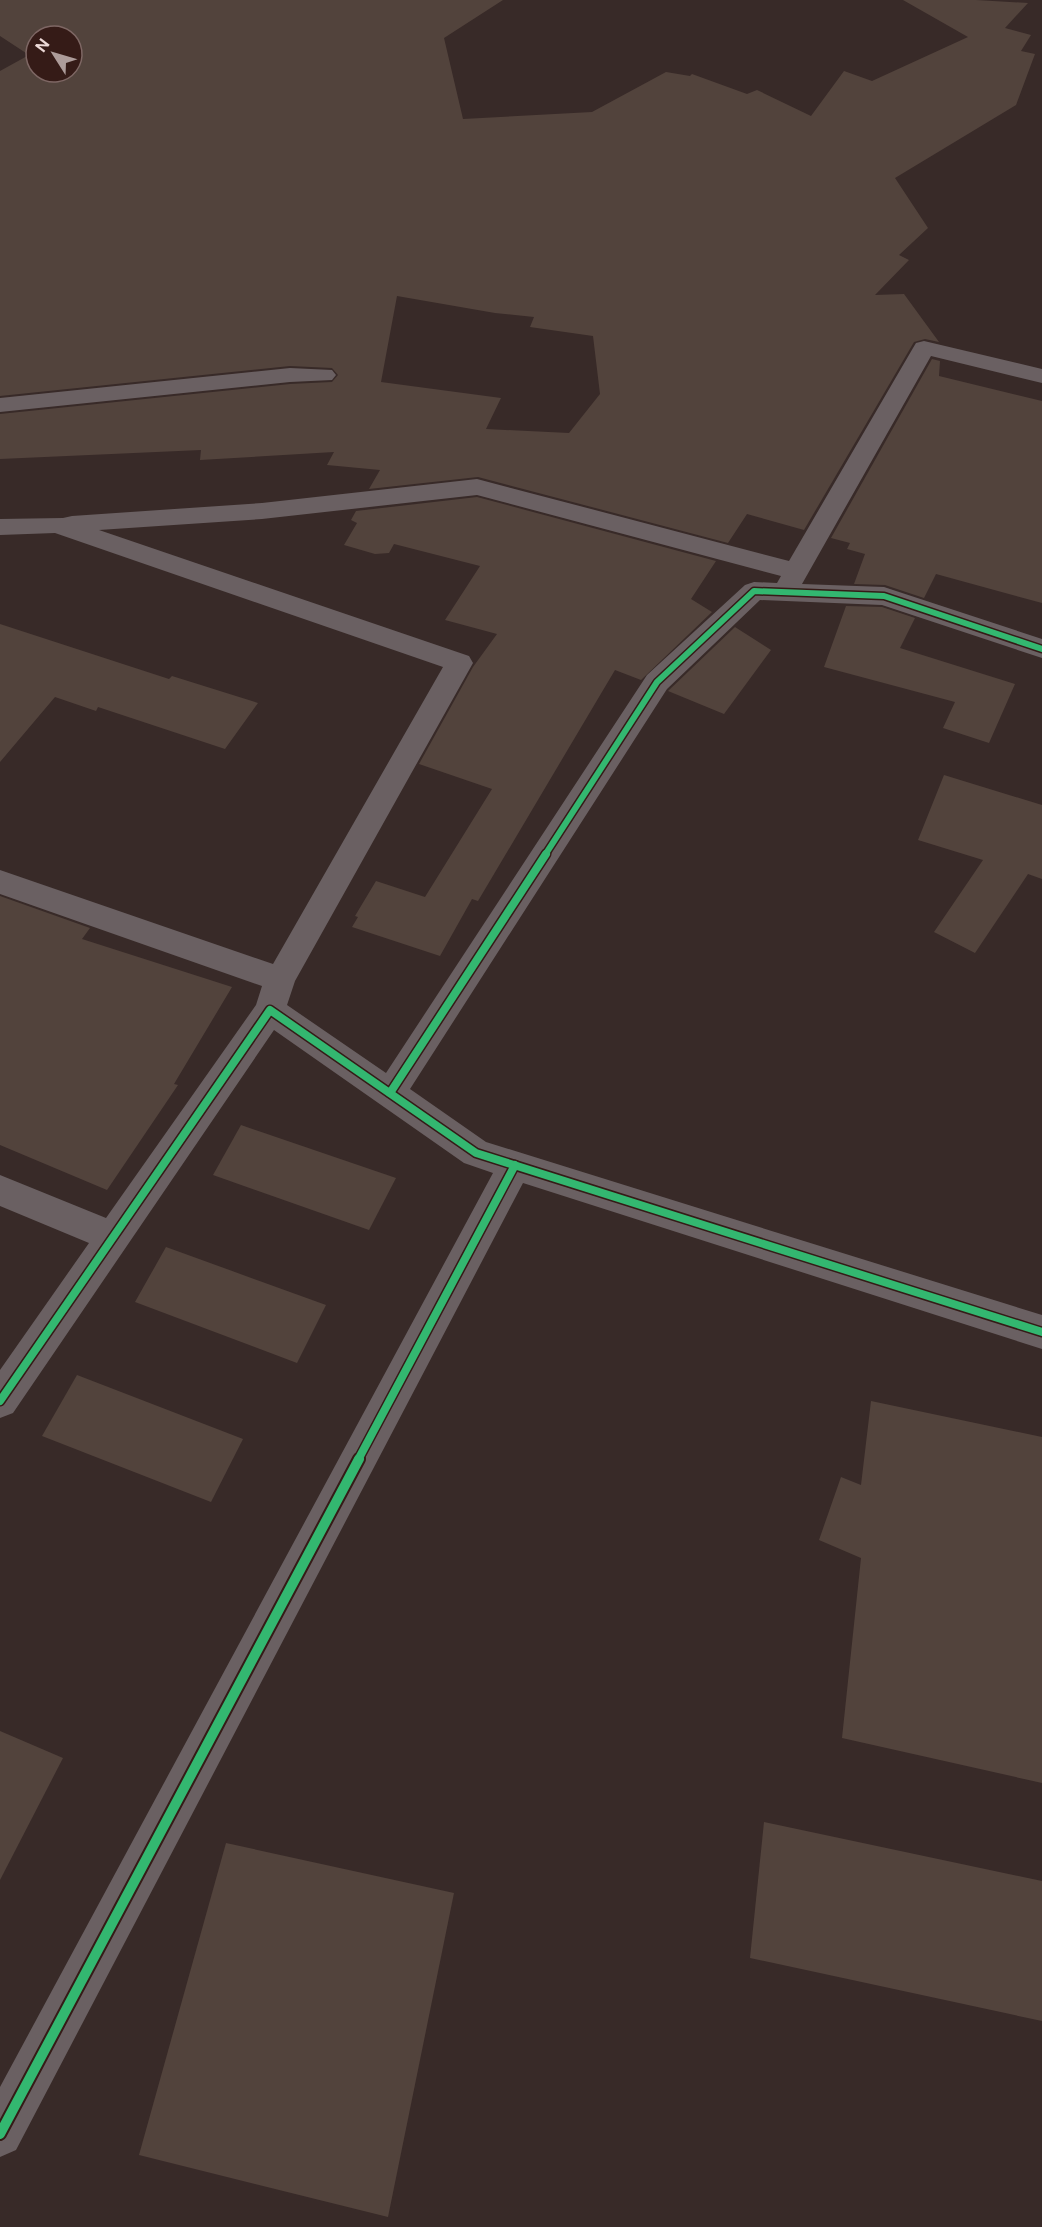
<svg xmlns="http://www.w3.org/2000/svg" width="1042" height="2227" font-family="'DM Sans',sans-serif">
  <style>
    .building { fill: #52433c; fill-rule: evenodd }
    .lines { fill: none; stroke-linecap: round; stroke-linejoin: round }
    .street { fill: #6a6062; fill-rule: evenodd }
    .cycleway-far2-casing { stroke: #351b17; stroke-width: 9 }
    .cycleway-far1-casing { stroke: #351b17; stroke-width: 11 }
    .cycleway-casing { stroke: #351b17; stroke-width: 14 }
    .cycleway-far2 { stroke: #33b770; stroke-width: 6 }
    .cycleway-far1 { stroke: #33b770; stroke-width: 8 }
    .cycleway { stroke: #33b770; stroke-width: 10 }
  </style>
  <rect width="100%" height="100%" fill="#382a28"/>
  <!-- building -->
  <g class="building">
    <path d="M 0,0 L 503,0 L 444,38 L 463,119 L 592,112 L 666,72 L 690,76 L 692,74 L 747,94 L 757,90 L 811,116 L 844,71 L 872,81 L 968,37 L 903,0 L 976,0 L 1028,3 L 1005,28 L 1031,35 L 1021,51 L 1035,54 L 1016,105 L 895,178 L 928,228 L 899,255 L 909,260 L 875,295 L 904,294 L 939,342 L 925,339 L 914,342 L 804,530 L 747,514 L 728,543 L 478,477 L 369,489 L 380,470 L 327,465 L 334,452 L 200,460 L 201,450 L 0,459 L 0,414 L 290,384 L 332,382 L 338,375 L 332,368 L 290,366 L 0,396 L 0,71 L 29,55 L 0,36 ZM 36,36 L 72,36 L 72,72 L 36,72 ZM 397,296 L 495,313 L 534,317 L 530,327 L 593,336 L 600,394 L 569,433 L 486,429 L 501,398 L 381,382 Z"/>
    <polygon points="932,359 940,361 939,376 1042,401 1042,603 936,574 924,598 885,585 854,584 865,554 847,549 850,543 831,538"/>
    <polygon points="477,497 716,561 691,599 712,612 641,680 615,670 478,901 472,899 440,956 352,927 358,917 355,916 376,881 425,897 492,789 419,764 473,667 497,634 445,620 480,566 394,544 389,553 375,554 344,545 357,523 351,520 356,511"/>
    <polygon points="846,606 882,607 915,618 900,648 1015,684 989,743 943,728 955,702 824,667"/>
    <polygon points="0,624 169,679 172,676 258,703 225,749 98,707 96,711 55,697 0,762"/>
    <polygon points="735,627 771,650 724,714 668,691"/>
    <polygon points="944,775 1042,805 1042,879 1028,874 975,953 934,932 983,860 918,840"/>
    <polygon points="0,896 90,928 82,939 232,987 174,1084 178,1085 107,1190 0,1145"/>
    <polygon points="241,1125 396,1178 369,1230 213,1175"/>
    <polygon points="166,1247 326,1305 297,1363 135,1302"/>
    <polygon points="77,1375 243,1439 211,1502 42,1436"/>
    <polygon points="871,1401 1042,1437 1042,1783 842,1738 861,1558 819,1540 841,1477 861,1485"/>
    <polygon points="0,1731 63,1758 0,1880"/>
    <polygon points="764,1822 1042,1881 1042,2021 750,1958"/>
    <polygon points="226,1843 454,1893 388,2217 139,2155"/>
  </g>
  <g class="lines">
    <!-- street -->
    <g class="street">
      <path d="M 924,341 L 1042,369 L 1042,383 L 931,356 L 802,584 L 884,587 L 893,590 L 1042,639 L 1042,658 L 882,605 L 760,600 L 667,689 L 410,1089 L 486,1142 L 1042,1315 L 1042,1349 L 523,1183 L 16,2150 L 0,2157 L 0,2087 L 493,1173 L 464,1163 L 274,1030 L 13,1413 L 0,1418 L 0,1370 L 89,1243 L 0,1206 L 0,1175 L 106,1218 L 256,1005 L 262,986 L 0,894 L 0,870 L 273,964 L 443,667 L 55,533 L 0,535 L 0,519 L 63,518 L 72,516 L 262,503 L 477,479 L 789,561 L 913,348 L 916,343 ZM 477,495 L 781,576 L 777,583 L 754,582 L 745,585 L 647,675 L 386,1073 L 287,1005 L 295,981 L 473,663 L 469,656 L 99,530 L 262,519 Z"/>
      <polygon points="290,368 332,370 336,375 332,380 290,382 0,412 0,398"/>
    </g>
    <defs>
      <polyline id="cycleway-far2" points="545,855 657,682 754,591 884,596 1042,649"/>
      <g id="cycleway-far1">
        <polyline points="390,1093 546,854"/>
        <polyline points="0,1401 270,1010 476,1153 1042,1332"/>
        <polyline points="358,1460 515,1165"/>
      </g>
      <polyline id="cycleway" points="0,2134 359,1459"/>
    </defs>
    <!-- cycleway-far2 casing -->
    <use href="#cycleway-far2" class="cycleway-far2-casing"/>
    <!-- cycleway-far1 casing -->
    <use href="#cycleway-far1" class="cycleway-far1-casing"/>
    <!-- cycleway casing -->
    <use href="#cycleway" class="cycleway-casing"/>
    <!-- cycleway-far2 -->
    <use href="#cycleway-far2" class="cycleway-far2"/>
    <!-- cycleway-far1 -->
    <use href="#cycleway-far1" class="cycleway-far1"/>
    <!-- cycleway -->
    <use href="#cycleway" class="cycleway"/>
  </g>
  <!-- north arrow -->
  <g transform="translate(54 54) rotate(307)"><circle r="28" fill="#351b17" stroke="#7e6764" stroke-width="1.5"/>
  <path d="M0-4.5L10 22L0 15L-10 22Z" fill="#ad9c9a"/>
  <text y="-9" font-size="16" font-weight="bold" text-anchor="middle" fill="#ecd9d7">N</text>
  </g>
</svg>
